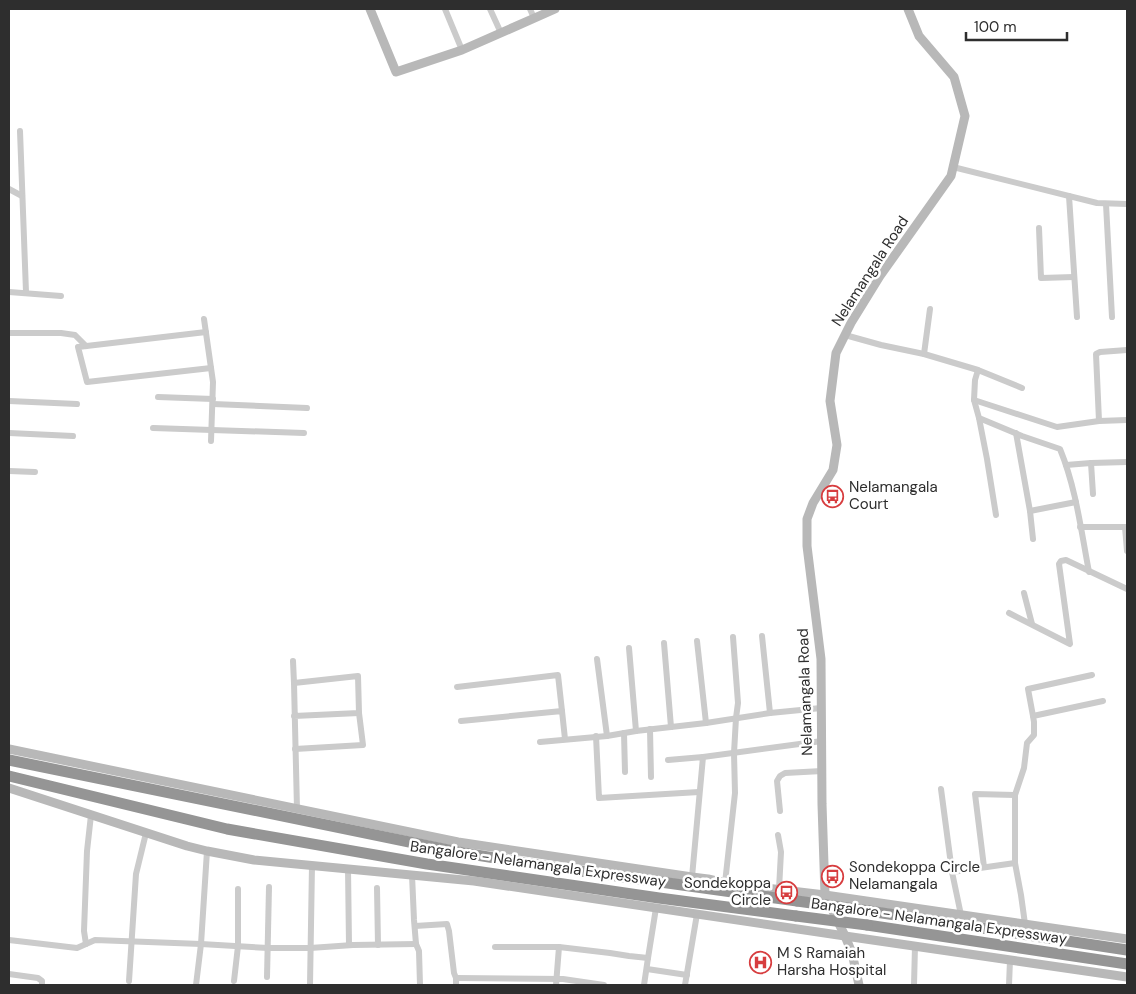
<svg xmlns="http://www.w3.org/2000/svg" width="1136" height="994" font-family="'DM Sans',sans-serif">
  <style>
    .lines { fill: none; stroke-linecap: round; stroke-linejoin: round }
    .street { stroke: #cbcbcb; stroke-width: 6 }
    .secondary { stroke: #b8b8b8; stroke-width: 9 }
    .highway { stroke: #959595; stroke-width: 11 }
    .highway-bridge { stroke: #959595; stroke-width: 11 }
    .labels { text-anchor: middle; stroke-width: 5; stroke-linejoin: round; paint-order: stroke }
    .street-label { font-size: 15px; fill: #2e2e2e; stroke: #fff }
    .poi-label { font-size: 15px; fill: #2e2e2e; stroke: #fff; text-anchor: start }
  </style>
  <rect width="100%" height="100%" fill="#fff"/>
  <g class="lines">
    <!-- street -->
    <g class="street">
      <polyline points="445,9 462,50"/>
      <polyline points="490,9 501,33"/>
      <polyline points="530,9 534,18"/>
      <polyline points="20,131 26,292"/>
      <polyline points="953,167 1097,203 1127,204"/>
      <polyline points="9,189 22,196"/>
      <polyline points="1069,196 1077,317"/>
      <polyline points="1106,204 1112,317"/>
      <polyline points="1039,228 1041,278 1074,277"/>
      <polyline points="9,292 61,296"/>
      <polyline points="204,319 213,382 211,441"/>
      <polyline points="206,332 78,347 87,382 211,368"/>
      <polyline points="9,333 61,333 75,335 86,346"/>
      <polyline points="845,335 881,345 924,354 978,370 1022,388"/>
      <polyline points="924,354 930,309"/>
      <path d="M 978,370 L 975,380 L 974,400 L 979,418 L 1022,436 L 1060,449 C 1076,488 1081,530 1089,572"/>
      <polyline points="158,397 213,399"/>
      <polyline points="974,400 1057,427 1099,421 1127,420"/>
      <polyline points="9,401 77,404"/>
      <polyline points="213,404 307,408"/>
      <polyline points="979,418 987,459 996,515"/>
      <polyline points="1099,421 1096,354 1100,352 1127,350"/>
      <polyline points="153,428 304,433"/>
      <polyline points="9,433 73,436"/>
      <polyline points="1016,433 1030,511 1033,539"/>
      <polyline points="1091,463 1093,494"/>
      <polyline points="1066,465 1091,463 1127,462"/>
      <polyline points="9,471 35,472"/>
      <polyline points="1030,511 1076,502"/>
      <polyline points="1080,527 1127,527"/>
      <polyline points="1125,527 1127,551"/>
      <polyline points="1024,593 1032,624"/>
      <polyline points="1009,613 1070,644 1059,564 1061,561 1066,560 1127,589"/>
      <polyline points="762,636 770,713"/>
      <polyline points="697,641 706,723"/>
      <polyline points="664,643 671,727"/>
      <polyline points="629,648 636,731"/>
      <polyline points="597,659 607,736"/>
      <polyline points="293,661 294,683"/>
      <polyline points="457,687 558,675 562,711"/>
      <polyline points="294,716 359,713 358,676 294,683 297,809"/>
      <polyline points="1033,716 1028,689 1092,675"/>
      <polyline points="461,721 562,711 565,739"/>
      <polyline points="650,729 651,777"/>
      <polyline points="624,733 625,772"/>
      <polyline points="596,736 599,798 699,792"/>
      <polyline points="540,742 607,736 636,731 706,723 770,713 821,708"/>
      <polyline points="295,749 363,745 359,713"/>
      <polyline points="703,757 822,741"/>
      <polyline points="668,760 703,757 692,877"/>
      <polyline points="941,789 952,872 961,915"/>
      <polyline points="780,811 777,781 780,776 785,773 822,771"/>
      <polyline points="778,835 781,852 779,889"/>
      <polyline points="984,867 975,794 1015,795"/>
      <polyline points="348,868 349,945"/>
      <polyline points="952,872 1015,863"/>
      <polyline points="412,875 414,920 416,944 419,951 420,985"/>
      <polyline points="725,883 735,793 734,753 736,718 738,703 733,637"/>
      <polyline points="377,888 378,945"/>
      <polyline points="1025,924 1021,895 1015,863 1015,795 1024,768 1027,743 1034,735 1034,722 1033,716 1103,701"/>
      <polyline points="415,926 447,924 449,931 454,973 456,978 456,985"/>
      <polyline points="9,940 77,948 95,940 201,944 268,948 310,948 353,945 416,944"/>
      <polyline points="86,944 84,931 87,851 91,815"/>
      <polyline points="495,947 559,947 610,953 629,956 648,958 656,908"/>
      <polyline points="647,969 687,975"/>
      <polyline points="9,974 38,978 42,981 42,985"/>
      <polyline points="267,977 269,887"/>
      <polyline points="456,978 563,979 604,985"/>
      <polyline points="129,981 136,874 146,833"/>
      <polyline points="234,981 238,946 238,889"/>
      <polyline points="196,985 201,944 207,851"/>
      <polyline points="310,985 312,865"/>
      <polyline points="556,985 559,947"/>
      <polyline points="644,985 648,958"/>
      <polyline points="685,985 697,914"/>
      <polyline points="914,985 915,946"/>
      <polyline points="1009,985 1010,960"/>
    </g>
    <!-- secondary -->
    <g class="secondary">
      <polyline points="370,9 396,72 462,50 555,9"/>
      <polyline points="9,749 458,842 692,877 708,879 725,883 825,895 1127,939"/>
      <polyline points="9,788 187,846 207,851 254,860 474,881 845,936 1127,977"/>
      <polyline points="859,985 852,953 845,936 825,895 822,804 821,659 807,546 807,519 813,503 833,470 837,445 830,401 836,353 851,323 880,276 951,176 965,116 954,77 919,36 908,9"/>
    </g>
    <!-- highway -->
    <g class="highway">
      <polyline points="9,760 458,852 538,865 797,901"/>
      <polyline points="9,776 227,829 427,864 659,898 796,916"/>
      <polyline points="869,911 1127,950"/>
      <polyline points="867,925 1127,964"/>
    </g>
    <!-- highway-bridge -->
    <g class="highway-bridge">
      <polyline points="797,901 869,911"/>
      <polyline points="796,916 867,925"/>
    </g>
  </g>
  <!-- icons -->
  <defs>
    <symbol id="bus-ring" viewBox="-11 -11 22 22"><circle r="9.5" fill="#fff" stroke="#d73d3f" stroke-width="1.5"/><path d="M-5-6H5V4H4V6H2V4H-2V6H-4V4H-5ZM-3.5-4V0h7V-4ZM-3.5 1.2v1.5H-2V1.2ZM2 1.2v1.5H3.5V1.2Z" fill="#d73d3f"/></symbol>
    <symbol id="hospital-ring" viewBox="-11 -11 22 22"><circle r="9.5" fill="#fff" stroke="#d73d3f" stroke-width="1.5"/><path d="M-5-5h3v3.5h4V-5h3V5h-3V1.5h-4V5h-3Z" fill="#d73d3f"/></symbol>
  </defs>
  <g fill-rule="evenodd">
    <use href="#bus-ring" x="820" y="484" width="25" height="25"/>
    <use href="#bus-ring" x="820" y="864" width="25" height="25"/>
    <use href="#bus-ring" x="774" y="880" width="25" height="25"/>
    <use href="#hospital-ring" x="748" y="950" width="25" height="25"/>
  </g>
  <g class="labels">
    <!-- street labels -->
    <g class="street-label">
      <text transform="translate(870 271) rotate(-57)" y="5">Nelamangala Road</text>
      <text transform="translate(805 692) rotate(-92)" y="5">Nelamangala Road</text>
      <text transform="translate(538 864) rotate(8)" y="5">Bangalore - Nelamangala Expressway</text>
      <text transform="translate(939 921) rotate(8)" y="5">Bangalore - Nelamangala Expressway</text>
    </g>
    <!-- poi labels -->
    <g class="poi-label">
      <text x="849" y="492">Nelamangala<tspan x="849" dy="17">Court</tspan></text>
      <text x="849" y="872">Sondekoppa Circle<tspan x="849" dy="17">Nelamangala</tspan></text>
      <text x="771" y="888" text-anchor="end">Sondekoppa<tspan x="771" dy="17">Circle</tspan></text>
      <text x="777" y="958">M S Ramaiah<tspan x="777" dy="17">Harsha Hospital</tspan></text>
    </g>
  </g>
  <!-- border -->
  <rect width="1136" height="994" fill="none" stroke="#2e2e2e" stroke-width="20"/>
  <!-- scale -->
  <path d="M966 32v8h101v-8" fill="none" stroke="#2e2e2e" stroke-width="2.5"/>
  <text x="974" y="32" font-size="15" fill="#2e2e2e" stroke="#ffffff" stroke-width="4" paint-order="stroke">100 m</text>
</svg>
